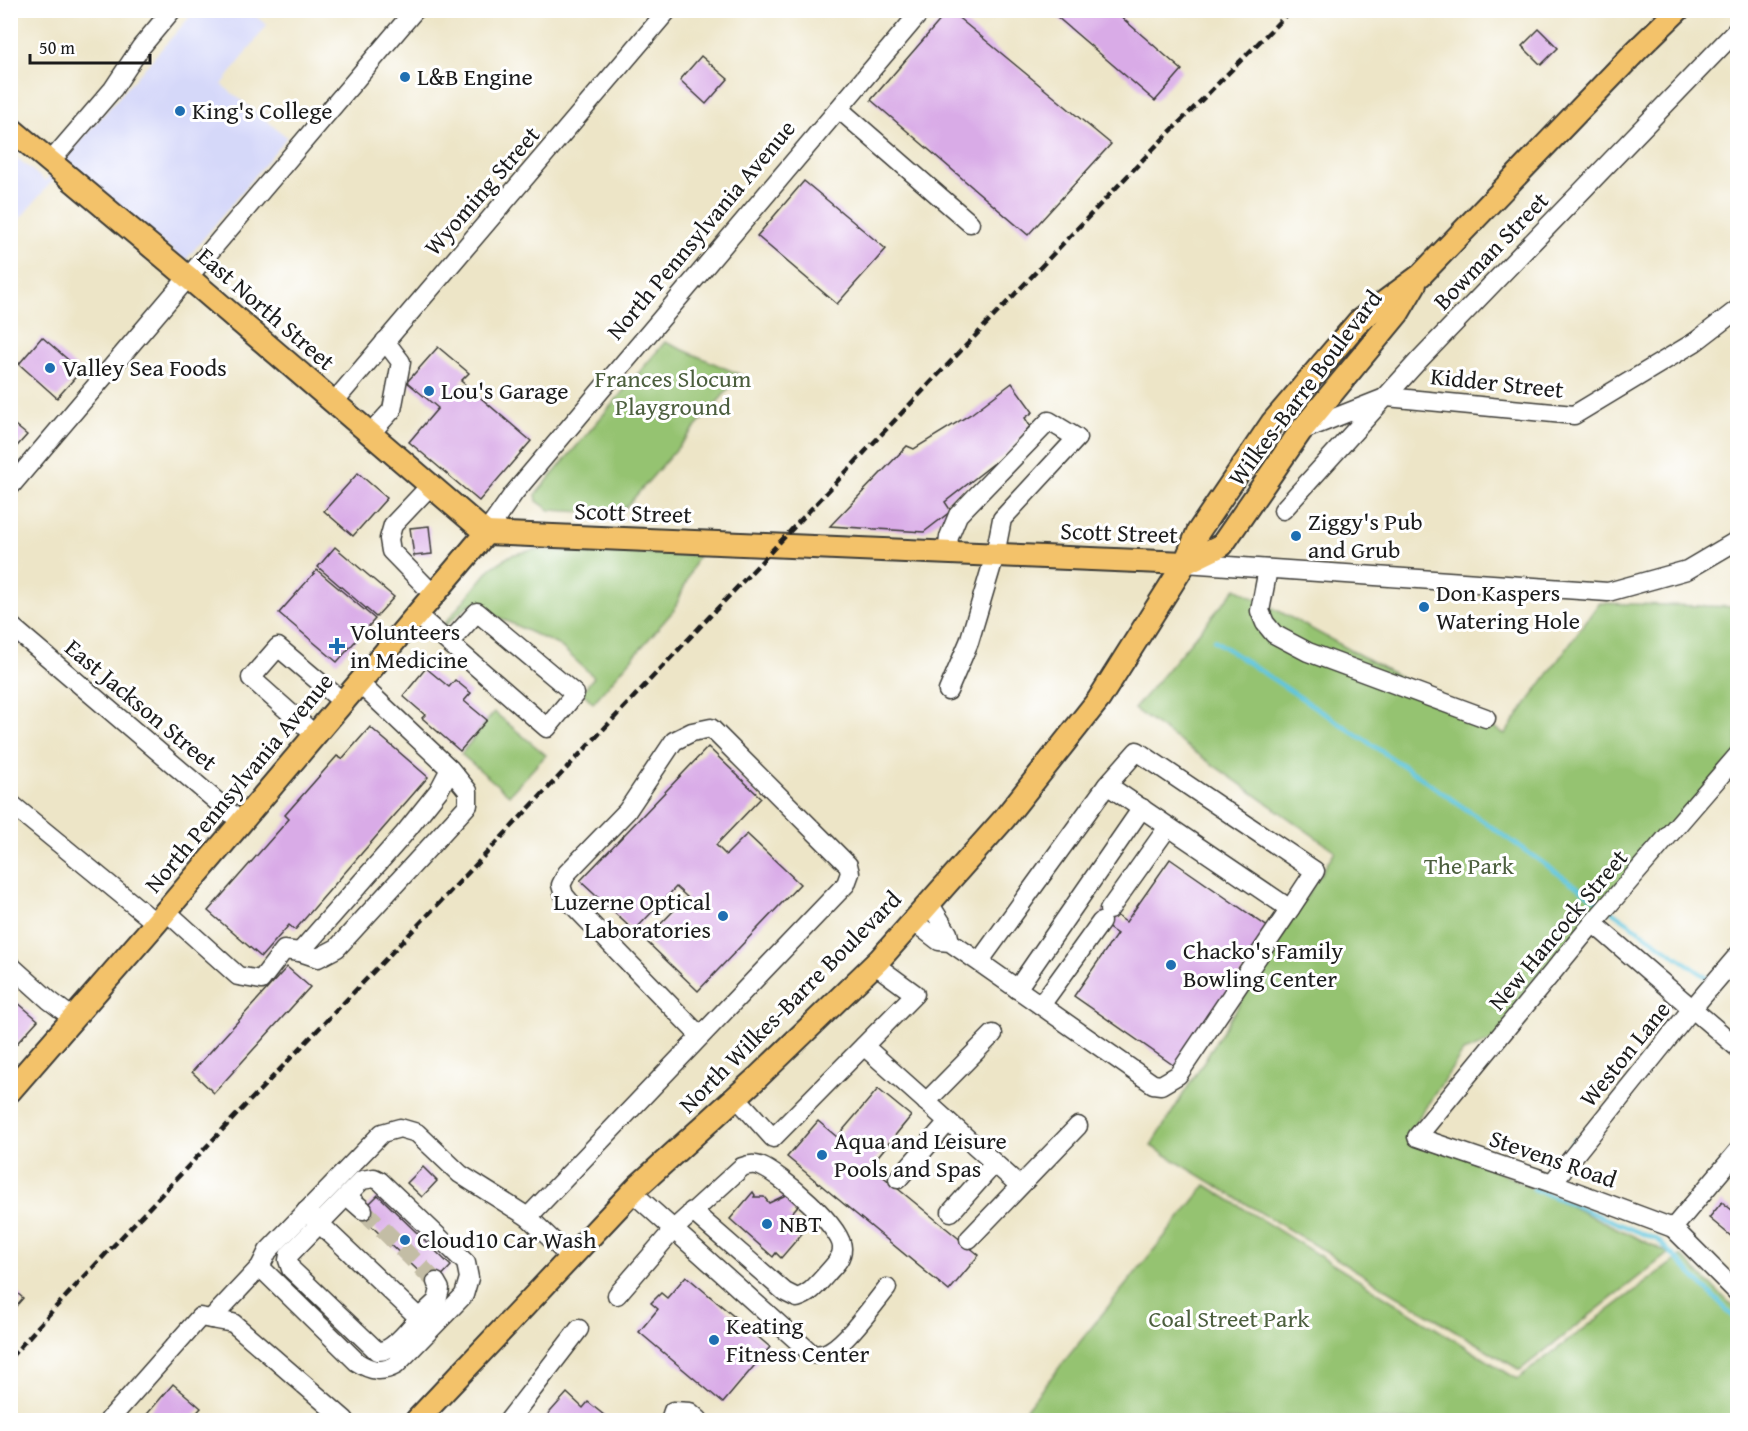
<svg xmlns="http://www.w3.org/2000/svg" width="1748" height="1431" font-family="'Gentium Book Plus',serif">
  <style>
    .built { fill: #d5d8f9 }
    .green { fill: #95c371; stroke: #587046; stroke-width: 1.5 }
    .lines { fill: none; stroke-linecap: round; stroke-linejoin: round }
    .stream { stroke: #60c6de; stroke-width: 4.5 }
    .building { fill: #d9abe7 }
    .minor-tunnel { stroke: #c3bda5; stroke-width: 18; stroke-dasharray: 18 9; stroke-linecap: butt }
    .minor-casing { stroke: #3b3a36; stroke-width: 21 }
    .major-casing { stroke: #3b3a36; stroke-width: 26 }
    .minor { stroke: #fff; stroke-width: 18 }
    .major { stroke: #f3c26a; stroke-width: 22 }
    .rail { stroke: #1c1c1c; stroke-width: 4.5; stroke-dasharray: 9 4.5; stroke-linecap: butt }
    .poi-dot { fill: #1f6fb2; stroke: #fff; stroke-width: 2 }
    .labels { text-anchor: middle; stroke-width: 6; stroke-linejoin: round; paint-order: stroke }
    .poi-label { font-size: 24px; fill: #1c1c1c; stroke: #fff; text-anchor: start }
    .street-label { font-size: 24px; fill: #1c1c1c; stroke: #fff }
    .park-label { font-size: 24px; fill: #4c5f3e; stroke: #fff }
  </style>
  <rect width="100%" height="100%" fill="#fff"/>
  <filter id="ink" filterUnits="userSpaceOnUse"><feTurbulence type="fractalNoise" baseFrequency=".0167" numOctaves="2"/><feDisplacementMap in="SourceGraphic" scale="12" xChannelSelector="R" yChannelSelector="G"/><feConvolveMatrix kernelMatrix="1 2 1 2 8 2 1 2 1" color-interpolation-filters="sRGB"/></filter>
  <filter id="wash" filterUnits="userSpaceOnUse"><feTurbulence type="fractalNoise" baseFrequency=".008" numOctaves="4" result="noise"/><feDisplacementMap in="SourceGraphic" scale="24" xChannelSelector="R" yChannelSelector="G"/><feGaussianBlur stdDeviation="1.35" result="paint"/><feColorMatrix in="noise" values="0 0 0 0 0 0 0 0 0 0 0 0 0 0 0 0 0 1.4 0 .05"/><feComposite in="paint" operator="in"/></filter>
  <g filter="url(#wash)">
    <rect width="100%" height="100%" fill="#ede5c7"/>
    <!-- built -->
    <polygon class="built" points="195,11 249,11 267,25 222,85 287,137 185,261 67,164 12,228 10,152 45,181"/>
    <!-- green -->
    <g class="green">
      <polygon points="665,342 741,375 620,514 550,510 537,501 536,494"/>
      <polygon points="533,550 698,555 674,610 593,703 582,692 594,677 560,646 470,604 436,634 491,568 511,555"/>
      <polygon points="1236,588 1505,734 1599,603 1737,607 1737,753 1502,1037 1463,1052 1413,1126 1439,1144 1669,1253 1520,1370 1151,1146 1335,851 1134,709"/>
      <polygon points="494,712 546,755 509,795 461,754"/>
      <polygon points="1206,1185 1517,1379 1681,1256 1737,1310 1737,1420 1017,1420"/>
    </g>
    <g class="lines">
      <!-- stream -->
      <g class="stream">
        <polyline points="1214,640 1413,772 1603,905"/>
        <polyline points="1610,910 1709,979 1708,981"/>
        <polyline points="1544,1177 1575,1140"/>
        <polyline points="1539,1183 1534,1189 1658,1240 1738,1321"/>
      </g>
    </g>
    <g id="blocks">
      <!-- building -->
      <g class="building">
        <polygon points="949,10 1111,144 1028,235 871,100"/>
        <polygon points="1049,10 1113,10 1182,70 1155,101"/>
        <polygon points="1539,29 1558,48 1541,65 1522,46"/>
        <polygon points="701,56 728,79 706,104 680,80"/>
        <polygon points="804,181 886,249 837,304 757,236"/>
        <polygon points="42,337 81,371 57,398 19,364"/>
        <polygon points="438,347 469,373 461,381 531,441 479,501 409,442 438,408 407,382"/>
        <polygon points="1012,383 1033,412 1025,418 1030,426 1007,453 945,502 951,511 924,532 830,526 907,446 914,449 971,414"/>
        <polygon points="10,421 27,435 10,454"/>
        <polygon points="358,473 387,498 353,536 324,511"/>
        <polygon points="429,526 432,554 414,556 410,528"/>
        <polygon points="335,547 394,597 376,617 318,567"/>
        <polygon points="317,570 375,619 337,662 279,613"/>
        <polygon points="426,668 449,687 455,680 471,693 464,701 487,720 460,751 422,718 425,715 403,696"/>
        <polygon points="370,727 428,777 295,930 289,925 261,957 208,911 289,819 285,815 337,756 342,759"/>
        <polygon points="708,747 761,798 716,845 726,855 747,834 800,884 698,991 645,940 687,897 676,887 634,931 580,881"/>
        <polygon points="1170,859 1272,930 1176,1067 1074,996 1117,934 1097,920 1106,908 1126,922"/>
        <polygon points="287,967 310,987 214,1093 192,1072"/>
        <polygon points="10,996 38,1020 10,1051"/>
        <polygon points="878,1089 911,1116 870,1166 979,1255 949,1291 787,1157 818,1121 837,1137"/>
        <polygon points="423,1167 437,1181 422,1197 407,1183"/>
        <polygon points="753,1192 755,1195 754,1197 764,1197 769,1203 792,1192 802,1201 789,1216 805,1230 781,1258 776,1253 773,1257 730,1219"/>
        <polygon points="378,1195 451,1266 433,1285 359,1214"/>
        <polygon points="1722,1202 1738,1215 1738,1230 1732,1237 1709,1218"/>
        <polygon points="686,1276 770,1347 723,1403 639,1332 658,1309 651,1303 661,1293 667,1298"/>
        <polygon points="10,1287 23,1298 10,1313"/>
        <polygon points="173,1384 201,1408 190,1420 142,1420"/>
        <polygon points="567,1393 583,1408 588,1402 610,1420 543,1420"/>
      </g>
    </g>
  </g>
  <g filter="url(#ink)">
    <use href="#blocks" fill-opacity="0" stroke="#3b3a36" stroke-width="1.5"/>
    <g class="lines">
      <!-- minor-tunnel -->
      <polyline class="minor-tunnel" points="363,1210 436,1282"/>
      <defs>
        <g id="minor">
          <polyline points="839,109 970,223"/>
          <polyline points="51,161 113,89 141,47 172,10"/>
          <polyline points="333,403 668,10"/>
          <polyline points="1301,431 1387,397 1574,415 1695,342 1738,309"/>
          <polyline points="370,434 392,410 401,362 385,341"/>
          <polyline points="430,486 393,525 389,539 391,551 434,595"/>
          <polyline points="10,487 415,10"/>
          <polyline points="1283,510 1419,360 1738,29"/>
          <polyline points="486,533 514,493 922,10"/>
          <polyline points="947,553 949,537 958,515 1049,421 1077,438 1002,519 995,555 969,642 948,691"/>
          <polyline points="1185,563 1608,592 1687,570 1738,540"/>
          <polyline points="1268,569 1260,611 1265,623 1274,634 1308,652 1486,718"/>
          <polyline points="417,615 547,728 575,694 477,612 449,643"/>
          <polyline points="10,625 241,822"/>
          <polyline points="315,735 251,678 278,647 343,702"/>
          <polyline points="1738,755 1593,923 1417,1137 1552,1183 1673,1228 1738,1293"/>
          <polyline points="1107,785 1137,751 1315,871 1290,909"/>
          <polyline points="10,803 156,923"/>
          <polyline points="929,903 948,933 950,942"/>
          <polyline points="1109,910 1168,827"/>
          <polyline points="166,911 238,976 261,980 284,950 300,952 318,958 337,948 468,805 468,791 450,769 359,683"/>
          <polyline points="913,921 939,941 950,942 979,962 1153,1084 1161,1085 1178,1075 1290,909 1107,785 979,962"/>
          <polyline points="1593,923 1738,1048"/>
          <polyline points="300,952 403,835 439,790 450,769"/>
          <polyline points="10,965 49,1000 74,1019"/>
          <polyline points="1017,989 1142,808"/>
          <polyline points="1041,1005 1101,922"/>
          <polyline points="864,1046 1019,1185"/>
          <polyline points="736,1097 773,1138 915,994 874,964"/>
          <polyline points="926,1102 993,1034"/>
          <polyline points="898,1179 948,1122"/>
          <polyline points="1552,1183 1691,1010 1738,955"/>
          <path d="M 632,1192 L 812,1354 C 818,1355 824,1355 830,1351 C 848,1341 873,1305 887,1288"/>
          <polyline points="347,1196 363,1210"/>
          <polyline points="951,1212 994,1164"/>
          <polyline points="1673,1228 1738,1151"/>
          <polyline points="969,1239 1078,1126"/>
          <polyline points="570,1257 528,1217 846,884 850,873 848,865 711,728 692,732 674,741 627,811 567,873 561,885 564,895 569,901 700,1036"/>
          <path d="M 260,1267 L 357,1362 C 371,1371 382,1373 396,1365 L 464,1295 L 469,1278 L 466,1263 L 380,1181 L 374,1178 L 362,1180 L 289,1255 L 288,1260 L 291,1269 L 377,1351 C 393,1353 409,1328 419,1318 L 320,1224 L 306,1211"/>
          <path d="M 617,1295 L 674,1229 L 742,1167 C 747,1165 754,1164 760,1166 C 779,1173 844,1228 842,1249 C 842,1260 831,1268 825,1276 C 816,1286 810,1294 797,1298 L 785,1292 L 692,1211"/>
          <polyline points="419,1318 437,1301 440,1289 436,1282"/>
          <polyline points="211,1319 260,1267 268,1251 382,1133 400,1128 417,1133 460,1174 528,1217"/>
          <polyline points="109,1420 200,1317 233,1323 345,1420"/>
          <polyline points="509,1420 579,1329"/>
          <polyline points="670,1420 673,1411 690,1412 699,1420"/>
        </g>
        <g id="major">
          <polyline points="10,128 189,278 486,533"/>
          <polyline points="486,533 1185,563 1222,545 1300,432 1398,313 1415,284"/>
          <polyline points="10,1091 156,923 486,533"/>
          <polyline points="417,1420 638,1186 757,1078 879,960 1004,819 1099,699 1185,563 1198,532 1272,423 1359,321 1421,275 1636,51 1678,10"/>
        </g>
      </defs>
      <!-- minor casing -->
      <use href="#minor" class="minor-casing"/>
      <!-- major casing -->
      <use href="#major" class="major-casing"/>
      <!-- minor -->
      <use href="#minor" class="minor"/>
      <!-- major -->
      <use href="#major" class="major"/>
      <!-- rail -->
      <polyline class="rail" points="10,1358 53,1310 241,1110 467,874 877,439 1153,149 1291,10"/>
    </g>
  </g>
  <!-- markers -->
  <g class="poi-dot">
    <circle cx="405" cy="77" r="6"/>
    <circle cx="180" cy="111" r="6"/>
    <circle cx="50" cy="368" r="6"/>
    <circle cx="429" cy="391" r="6"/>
    <circle cx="1296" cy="536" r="6"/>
    <circle cx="1424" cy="607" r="6"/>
    <path d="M334 637h6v6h6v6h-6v6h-6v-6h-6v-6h6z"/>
    <circle cx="723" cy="916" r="6"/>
    <circle cx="1171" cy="965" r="6"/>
    <circle cx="822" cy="1155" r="6"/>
    <circle cx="767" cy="1224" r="6"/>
    <circle cx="405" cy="1240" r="6"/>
    <circle cx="714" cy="1340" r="6"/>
  </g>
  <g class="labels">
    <!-- poi labels -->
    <g class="poi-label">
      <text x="417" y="85">L&amp;B Engine</text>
      <text x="192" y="119">King's College</text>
      <text x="62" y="376">Valley Sea Foods</text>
      <text x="441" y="399">Lou's Garage</text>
      <text x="1308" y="530">Ziggy's Pub<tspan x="1308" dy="28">and Grub</tspan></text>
      <text x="1436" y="601">Don Kaspers<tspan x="1436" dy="28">Watering Hole</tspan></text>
      <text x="350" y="640">Volunteers<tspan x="350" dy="28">in Medicine</tspan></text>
      <text x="711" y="910" text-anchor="end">Luzerne Optical<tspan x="711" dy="28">Laboratories</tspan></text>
      <text x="1183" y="959">Chacko's Family<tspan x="1183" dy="28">Bowling Center</tspan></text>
      <text x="834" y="1149">Aqua and Leisure<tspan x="834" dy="28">Pools and Spas</tspan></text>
      <text x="779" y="1232">NBT</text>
      <text x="417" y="1248">Cloud10 Car Wash</text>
      <text x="726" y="1334">Keating<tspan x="726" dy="28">Fitness Center</tspan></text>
    </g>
    <!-- street labels -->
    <g class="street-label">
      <text transform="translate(482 191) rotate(-49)" y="8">Wyoming Street</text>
      <text transform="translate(701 230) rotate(-50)" y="8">North Pennsylvania Avenue</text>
      <text transform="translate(1491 251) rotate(-46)" y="8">Bowman Street</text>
      <text transform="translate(266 309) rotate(41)" y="8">East North Street</text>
      <text transform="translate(1497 383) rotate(6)" y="8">Kidder Street</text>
      <text transform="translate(1305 388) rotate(-53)" y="8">Wilkes-Barre Boulevard</text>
      <text transform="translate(633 513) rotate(2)" y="8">Scott Street</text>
      <text transform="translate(1119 533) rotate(2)" y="8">Scott Street</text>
      <text transform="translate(141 705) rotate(40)" y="8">East Jackson Street</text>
      <text transform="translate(239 783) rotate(-50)" y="8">North Pennsylvania Avenue</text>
      <text transform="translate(1558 930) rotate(-50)" y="8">New Hancock Street</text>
      <text transform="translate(790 1002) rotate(-45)" y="8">North Wilkes-Barre Boulevard</text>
      <text transform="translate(1625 1054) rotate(-51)" y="8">Weston Lane</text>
      <text transform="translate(1553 1159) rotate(19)" y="8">Stevens Road</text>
    </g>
    <!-- park labels -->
    <g class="park-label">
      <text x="673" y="387">Frances Slocum<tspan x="673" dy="28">Playground</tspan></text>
      <text x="1469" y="874">The Park</text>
      <text x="1229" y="1327">Coal Street Park</text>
    </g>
  </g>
  <!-- margin -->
  <rect width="1748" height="1431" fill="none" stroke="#fff" stroke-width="36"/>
  <!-- scale -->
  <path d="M30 54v9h120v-9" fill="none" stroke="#1c1c1c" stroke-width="3"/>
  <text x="39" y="54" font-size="18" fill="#1c1c1c" stroke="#ffffff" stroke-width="4.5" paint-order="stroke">50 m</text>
</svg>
